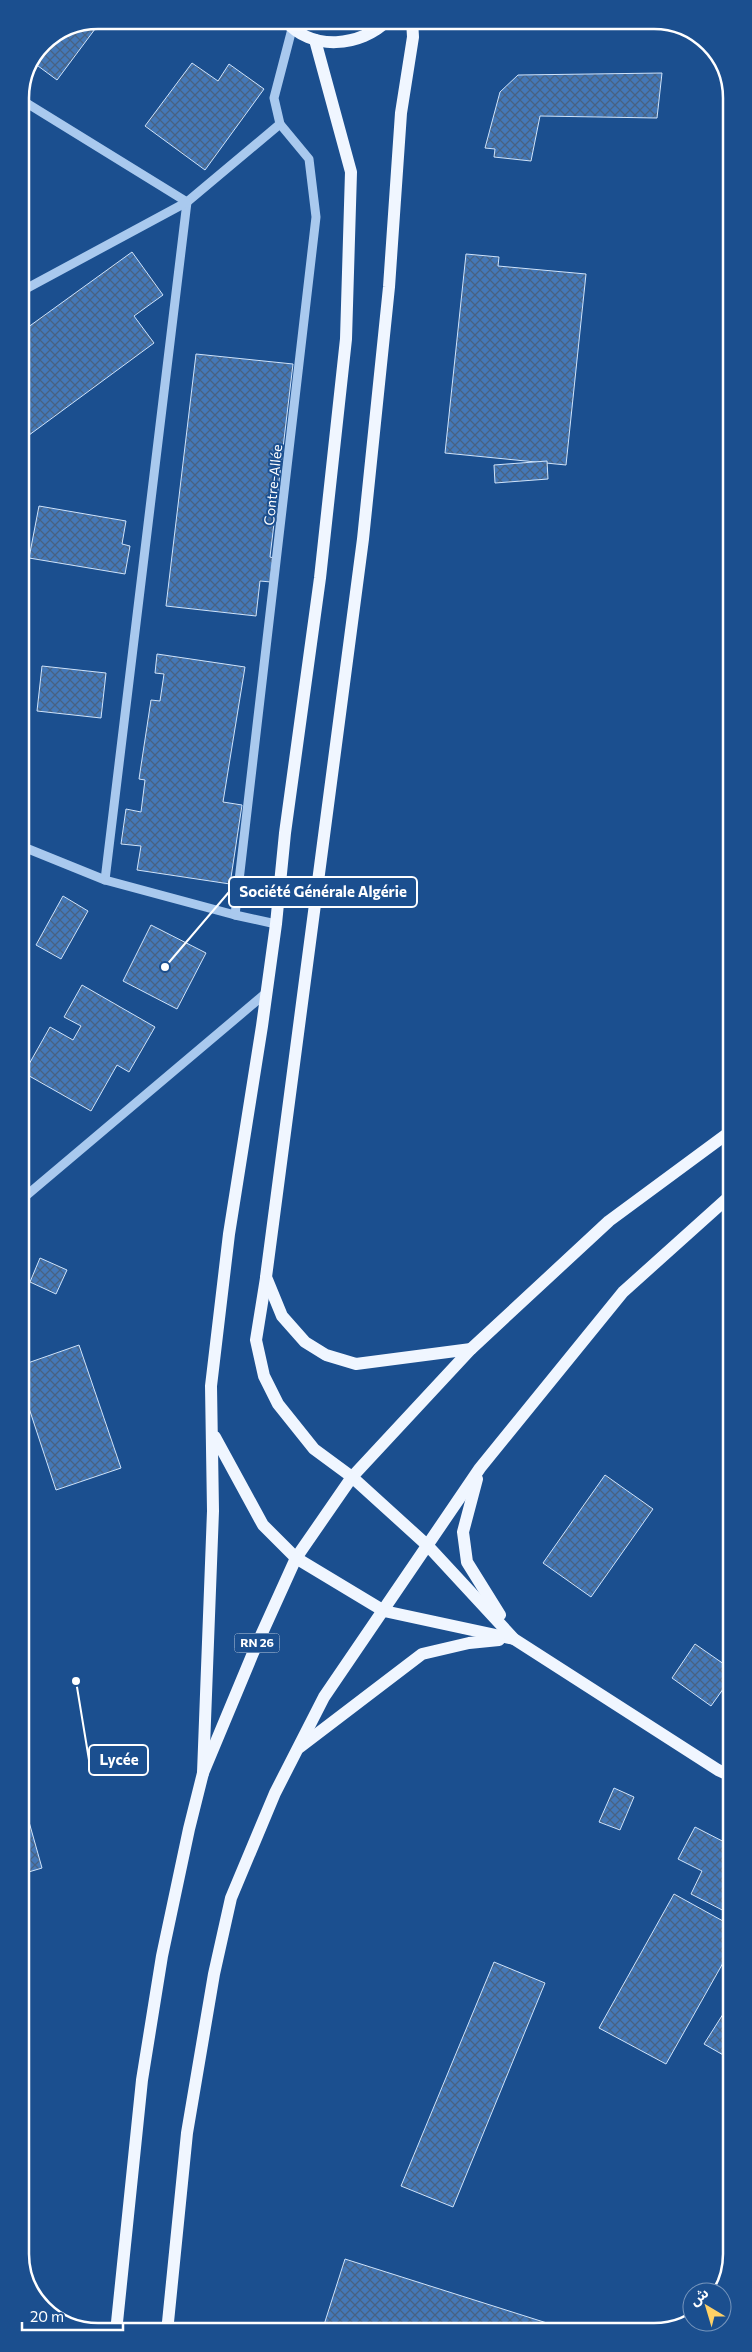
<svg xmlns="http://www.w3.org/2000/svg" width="752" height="2352" font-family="Commissioner,'Noto Sans Arabic',sans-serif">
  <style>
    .building { fill: url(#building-cross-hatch); stroke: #cfe3fa }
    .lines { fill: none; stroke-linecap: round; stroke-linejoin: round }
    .minor { stroke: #a9c9ee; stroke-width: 9 }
    .major { stroke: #f0f6ff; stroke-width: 12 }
    .labels { text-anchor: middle; stroke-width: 4; stroke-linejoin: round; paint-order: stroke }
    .shield { fill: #1b4f8f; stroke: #bbcadd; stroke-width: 1 }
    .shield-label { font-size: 12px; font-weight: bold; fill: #fff }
    .street-label { font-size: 14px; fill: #fff; stroke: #1b4f8f }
    .rim { fill: none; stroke: #fff; stroke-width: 2.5 }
    .leader { fill: none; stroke: #fff; stroke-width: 2 }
    .callout-dot { fill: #fff; stroke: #1b4f8f; stroke-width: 2 }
    .callout { fill: #1b4f8f; stroke: #fff; stroke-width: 2 }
    .callout-label { font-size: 15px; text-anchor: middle; font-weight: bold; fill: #fff }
  </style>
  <defs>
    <pattern id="building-cross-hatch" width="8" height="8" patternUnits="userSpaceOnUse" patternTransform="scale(1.25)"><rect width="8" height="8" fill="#4478b7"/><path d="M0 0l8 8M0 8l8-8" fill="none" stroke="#486282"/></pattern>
  </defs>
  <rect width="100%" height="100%" fill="#1b4f8f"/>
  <!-- building -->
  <g class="building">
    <polygon points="94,22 98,25 57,80 34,63 43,43"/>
    <polygon points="192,63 218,81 229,64 264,89 205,170 145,126"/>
    <polygon points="662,73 657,118 540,116 531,161 494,157 495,149 485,148 500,92 518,75"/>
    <polygon points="132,252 163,295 134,316 154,343 21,441 20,333"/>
    <polygon points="466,254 499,257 498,266 586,274 566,465 445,453"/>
    <polygon points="196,354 293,364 270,557 274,558 271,582 260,581 256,616 166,606"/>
    <polygon points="547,461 548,479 495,483 494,465"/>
    <polygon points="39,506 126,521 122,544 130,546 125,574 29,558"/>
    <polygon points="157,654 245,667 223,802 242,805 230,884 137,870 141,846 121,844 126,809 141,812 145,780 139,779 151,700 160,701 164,674 155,673"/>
    <polygon points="42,666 106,673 101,718 37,711"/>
    <polygon points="63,896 88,911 61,959 36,945"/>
    <polygon points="151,925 206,953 177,1009 123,981"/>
    <polygon points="82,985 155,1027 129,1072 117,1065 91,1111 24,1073 50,1027 73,1040 81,1026 64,1017"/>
    <polygon points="40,1258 67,1270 56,1294 30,1282"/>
    <polygon points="79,1345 121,1468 56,1490 22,1387 22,1365"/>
    <polygon points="605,1475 653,1509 591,1597 543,1563"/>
    <polygon points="695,1644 731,1669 731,1678 711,1706 672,1678"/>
    <polygon points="614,1788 634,1797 620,1830 599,1822"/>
    <polygon points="22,1797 42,1868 22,1874"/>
    <polygon points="695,1827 732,1846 732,1915 691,1894 702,1871 678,1859"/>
    <polygon points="674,1894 732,1926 732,1947 666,2064 599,2028"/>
    <polygon points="494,1962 545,1983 453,2207 401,2186"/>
    <polygon points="732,2000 732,2060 704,2044"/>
    <polygon points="345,2259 569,2330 322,2331"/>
  </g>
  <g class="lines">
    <!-- minor -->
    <g class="minor">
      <polyline points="20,99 187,202 105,880"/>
      <polyline points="20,292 187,202 280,124"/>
      <polyline points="21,846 105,880 235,915"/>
      <polyline points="276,924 235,915 316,217 309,159 280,124 274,98 292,29"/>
      <polyline points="21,1200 266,993"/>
    </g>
    <!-- major -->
    <g class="major">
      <path d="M 285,20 C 311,52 361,47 388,20"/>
      <polyline points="412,20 413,37 401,113 389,287 363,539 266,1277 282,1316 305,1342 326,1355 356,1364 471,1349"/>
      <polyline points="266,1278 256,1340 264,1376 278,1404 314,1449 352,1477 428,1546 514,1639 718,1770 731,1776"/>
      <polyline points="215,1437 263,1525 296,1558 384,1611 514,1639"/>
      <polyline points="477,1479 463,1532 467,1562 500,1615"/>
      <polyline points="300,1747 422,1654 469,1643 499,1640"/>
      <polyline points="203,1773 213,1511 211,1386 229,1234 262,1026 276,924 285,833 320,578 346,339 351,172 315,40"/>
      <polyline points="116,2332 142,2080 162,1956 189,1829 203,1773 253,1653 296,1558 352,1477 471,1349 609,1221 731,1131"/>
      <polyline points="167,2332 187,2133 214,1974 231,1898 275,1793 324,1697 480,1468 623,1292 731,1195"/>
    </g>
  </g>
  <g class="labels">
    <!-- shield labels -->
    <rect class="shield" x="234.5" y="1633.5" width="45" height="19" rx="4"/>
    <g class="shield-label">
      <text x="257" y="1647">RN 26</text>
    </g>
    <!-- street labels -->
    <g class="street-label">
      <text transform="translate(273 485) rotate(-84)" y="5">Contre-Allée</text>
    </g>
  </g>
  <!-- crop -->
  <path d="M0 0H752V2352H0ZM98 29H654A69 69 0 0 1 723 98V2254A69 69 0 0 1 654 2323H98A69 69 0 0 1 29 2254V98A69 69 0 0 1 98 29Z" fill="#1b4f8f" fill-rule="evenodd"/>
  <path class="rim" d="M98 29H654A69 69 0 0 1 723 98V2254A69 69 0 0 1 654 2323H98A69 69 0 0 1 29 2254V98A69 69 0 0 1 98 29Z"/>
  <!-- callouts -->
  <path class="leader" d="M165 967L229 892M76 1681L89 1760"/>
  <g class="callout-dot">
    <circle cx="165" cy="967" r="5"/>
    <circle cx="76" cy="1681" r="5"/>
  </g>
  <g class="callout">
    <rect x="229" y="877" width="188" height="30" rx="5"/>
    <rect x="89" y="1745" width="59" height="30" rx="5"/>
  </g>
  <g class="callout-label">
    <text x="323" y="897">Société Générale Algérie</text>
    <text x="119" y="1765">Lycée</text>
  </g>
  <!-- north arrow -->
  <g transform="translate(707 2307) rotate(322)"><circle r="24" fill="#1b4f8f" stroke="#7695bc"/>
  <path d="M0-4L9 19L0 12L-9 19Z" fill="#ffd166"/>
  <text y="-8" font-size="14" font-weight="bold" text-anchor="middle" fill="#ffffff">ش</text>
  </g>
  <!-- scale -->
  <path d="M22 2322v8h101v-8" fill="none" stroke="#ffffff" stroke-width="2.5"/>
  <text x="30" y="2322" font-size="15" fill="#ffffff" stroke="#1b4f8f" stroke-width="4" paint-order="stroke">20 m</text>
</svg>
